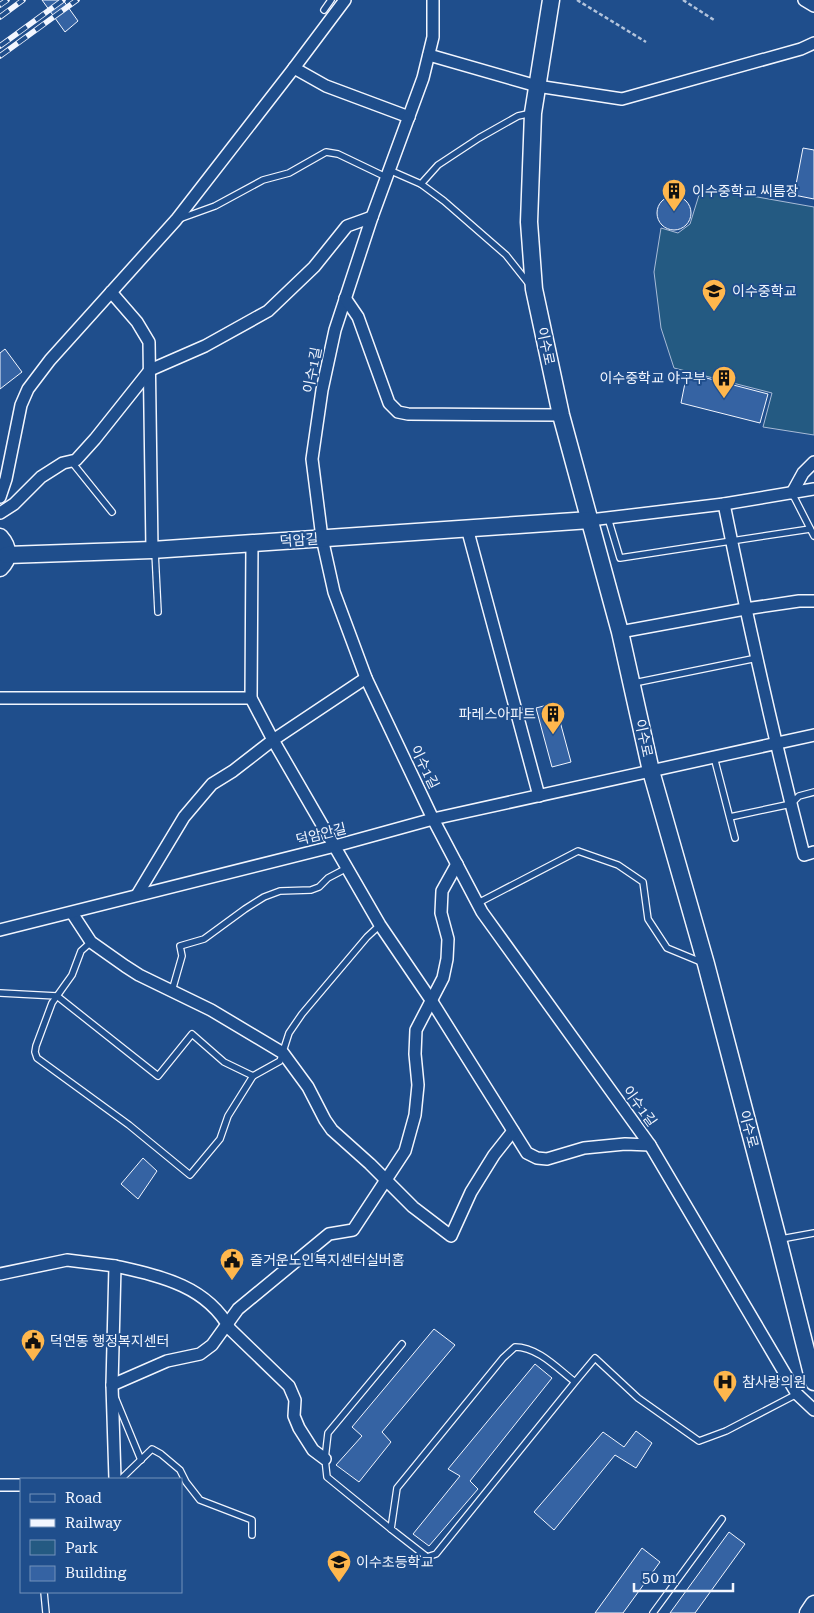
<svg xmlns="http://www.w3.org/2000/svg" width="814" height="1613" font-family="'Roboto Serif','Noto Sans KR',serif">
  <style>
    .green { fill: #245a82; stroke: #a8bbd7 }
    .building { fill: #3563a3; stroke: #f2f6ff }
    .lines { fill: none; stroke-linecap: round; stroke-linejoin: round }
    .lane-casing { stroke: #f2f6ff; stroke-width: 8 }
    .street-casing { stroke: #f2f6ff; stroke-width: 14 }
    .secondary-casing { stroke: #f2f6ff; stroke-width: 19 }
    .path { stroke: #b3c4dc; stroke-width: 2.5; stroke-dasharray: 4 2.5; stroke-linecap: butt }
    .lane { stroke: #1f4e8c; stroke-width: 5.5 }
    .street { stroke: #1f4e8c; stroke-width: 11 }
    .secondary { stroke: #1f4e8c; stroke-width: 16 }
    .rail-casing { stroke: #f2f6ff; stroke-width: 5.5 }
    .rail { stroke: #1f4e8c; stroke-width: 4; stroke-dasharray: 11; stroke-linecap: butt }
    .labels { text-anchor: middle; stroke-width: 4; stroke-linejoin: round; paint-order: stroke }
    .poi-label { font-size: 14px; fill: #f2f6ff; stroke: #1f4e8c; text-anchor: start }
    .street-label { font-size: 14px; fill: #f2f6ff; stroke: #1f4e8c }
  </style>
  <rect width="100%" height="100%" fill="#1f4e8c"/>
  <!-- green -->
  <polygon class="green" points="712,189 814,207 814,435 763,427 772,393 674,368 661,328 654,272 661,228 678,233 690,224 699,195"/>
  <!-- building -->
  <g class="building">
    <polygon points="42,0 63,0 78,21 65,32"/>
    <polygon points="803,148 814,150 814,199 794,195"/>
    <circle cx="674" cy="213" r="17"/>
    <polygon points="5,349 22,372 0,389 0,353"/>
    <polygon points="687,373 768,394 760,423 681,403"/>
    <polygon points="555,703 571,762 552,767 536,708"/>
    <polygon points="143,1158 157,1171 138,1199 121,1184"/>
    <polygon points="434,1329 455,1345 382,1432 391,1442 359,1482 336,1465 362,1436 352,1427"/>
    <polygon points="535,1364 552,1378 470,1481 478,1489 429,1546 413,1534 460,1476 448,1469"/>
    <polygon points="636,1431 652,1443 636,1468 615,1455 554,1530 534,1512 603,1432 624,1447"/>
    <polygon points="729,1532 745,1544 695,1613 670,1613"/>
    <polygon points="642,1548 660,1562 623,1613 595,1613"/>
  </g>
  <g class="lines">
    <defs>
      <g id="lane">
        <polyline points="324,10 331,0"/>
        <polyline points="389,170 421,184 444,201 506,255 529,284"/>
        <polyline points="421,184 438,165 479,138 518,116 532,113"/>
        <polyline points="179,219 215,206 263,180 289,173 326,152 338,154 386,177"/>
        <polyline points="71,461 112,512"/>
        <polyline points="792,493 814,536"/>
        <polyline points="608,518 620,558 810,529"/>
        <polyline points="155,552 158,612"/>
        <polyline points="634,683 757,658"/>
        <polyline points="714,757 735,838"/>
        <polyline points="730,817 791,804 799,796 814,792"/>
        <polyline points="478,903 578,851 618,865 643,882 648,919 667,948 701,962"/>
        <polyline points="91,942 81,951 72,975 52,1003 36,1046 35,1052 37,1058 129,1125 190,1175 220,1139 228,1116 253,1076 280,1061 289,1033 302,1014 367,937 380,925"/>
        <polyline points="172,991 182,956 180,946 204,939 245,909 264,897 280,891 311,890 319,887 328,878 347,868"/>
        <polyline points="0,993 57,996 158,1076 192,1034 224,1062 253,1076"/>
        <polyline points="781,1239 814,1233"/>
        <path d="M 575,1382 C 558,1369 538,1347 515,1347 L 503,1358 L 397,1488 L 391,1529 L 427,1557 L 436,1554 L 575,1382 L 595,1358 L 638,1398 L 699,1441 L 726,1431 L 797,1394"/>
        <polyline points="115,1397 141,1460"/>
        <polyline points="121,1479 152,1449 161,1454 180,1470 186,1482 200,1500 252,1520 252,1535"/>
        <polyline points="391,1529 327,1477 325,1459 328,1433 402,1344"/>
        <polyline points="44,1592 46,1613"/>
        <polyline points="653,1613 722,1519"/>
      </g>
      <g id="street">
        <polyline points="345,0 294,68 326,86 409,117"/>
        <polyline points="433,0 433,37 423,78 372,217 335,330 322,390 312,459 322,538 334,592 366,678 433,819 482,912 650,1145 797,1394 814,1410"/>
        <polyline points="804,0 814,6"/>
        <polyline points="429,55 537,86 622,99 801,49 814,43"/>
        <polyline points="111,292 137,322 149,342 152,550"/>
        <polyline points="345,298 358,317 389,403 398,412 408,414 561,415"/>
        <polyline points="792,493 803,473 814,462"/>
        <polyline points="0,497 6,479 21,405 28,389 50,360 176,220 294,68"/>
        <path d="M 724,504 C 748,622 774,739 804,855 L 814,852"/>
        <polyline points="0,513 14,504 41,477 63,463 76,460 95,439 150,370 205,346 268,311 314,267 347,226 372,217"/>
        <polyline points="590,520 724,504 814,489"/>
        <polyline points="467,528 539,796"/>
        <polyline points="252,543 251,698 273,740 380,925 431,1000 527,1153 537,1158 547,1159 584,1148 625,1144 650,1145"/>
        <polyline points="620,632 745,609 799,601 814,601"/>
        <polyline points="0,698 251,698"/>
        <polyline points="137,895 184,817 212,784 233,771 273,740 366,678"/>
        <polyline points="72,913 91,942 125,966 139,975 211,1010 283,1053 308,1087 325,1120 332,1130 370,1164 413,1207 451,1236 471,1192 494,1155 513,1131"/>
        <polyline points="0,930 335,846 433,819 814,735"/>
        <path d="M 115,1266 C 159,1276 206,1285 230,1329 L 289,1386 L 295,1400 L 294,1416 L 299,1428 L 313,1450 L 325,1459"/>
        <polyline points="0,1274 67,1260 115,1266 112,1385 115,1479"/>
        <polyline points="112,1385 167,1361 200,1354 212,1345 238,1309 329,1234 353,1230 405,1151 415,1115 418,1085 415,1054 416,1030 443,978 447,959 448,939 441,913 442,891 457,864"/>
        <polyline points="0,1485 21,1485"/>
      </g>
      <g id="secondary">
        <polyline points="551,0 533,113 529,222 534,289 561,415 620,632 651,771 706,964 778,1239 814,1382"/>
        <path d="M 0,537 C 9,547 10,559 0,568"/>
        <polyline points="7,555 152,550 590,520"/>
        <polyline points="808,1613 814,1604"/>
      </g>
    </defs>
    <!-- lane casing -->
    <use href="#lane" class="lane-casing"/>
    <!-- street casing -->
    <use href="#street" class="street-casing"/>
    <!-- secondary casing -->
    <use href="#secondary" class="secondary-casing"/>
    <!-- path -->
    <g class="path">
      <polyline points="577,0 646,42"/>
      <polyline points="683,0 714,20"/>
    </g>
    <!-- lane -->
    <use href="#lane" class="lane"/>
    <!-- street -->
    <use href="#street" class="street"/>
    <!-- secondary -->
    <use href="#secondary" class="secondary"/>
    <defs>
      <g id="rail">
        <polyline points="0,5 7,0"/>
        <polyline points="0,17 23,0"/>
        <polyline points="0,46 63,0"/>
        <polyline points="0,56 77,0"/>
      </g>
    </defs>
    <!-- rail casing -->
    <use href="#rail" class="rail-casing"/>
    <!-- rail -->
    <use href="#rail" class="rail"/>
  </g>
  <!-- icons -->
  <defs>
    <symbol id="building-pin" viewBox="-11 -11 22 30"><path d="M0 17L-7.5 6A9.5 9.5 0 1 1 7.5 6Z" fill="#ffb74d" stroke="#1f4e8c"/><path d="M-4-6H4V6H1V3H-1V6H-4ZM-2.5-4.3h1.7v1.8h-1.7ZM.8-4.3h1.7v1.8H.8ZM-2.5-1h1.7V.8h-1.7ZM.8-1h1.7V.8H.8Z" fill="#111"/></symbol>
    <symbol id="school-pin" viewBox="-11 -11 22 30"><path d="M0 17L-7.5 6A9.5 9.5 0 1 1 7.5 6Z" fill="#ffb74d" stroke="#1f4e8c"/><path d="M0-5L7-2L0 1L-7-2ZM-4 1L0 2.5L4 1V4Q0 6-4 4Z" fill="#111"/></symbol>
    <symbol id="civic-pin" viewBox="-11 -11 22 30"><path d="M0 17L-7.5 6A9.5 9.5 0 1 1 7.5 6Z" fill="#ffb74d" stroke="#1f4e8c"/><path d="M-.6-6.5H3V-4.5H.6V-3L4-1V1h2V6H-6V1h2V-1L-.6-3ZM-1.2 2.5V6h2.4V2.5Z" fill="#111"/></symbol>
    <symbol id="hospital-pin" viewBox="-11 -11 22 30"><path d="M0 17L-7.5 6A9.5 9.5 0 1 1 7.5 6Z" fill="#ffb74d" stroke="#1f4e8c"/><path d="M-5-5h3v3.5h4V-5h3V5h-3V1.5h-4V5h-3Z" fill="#111"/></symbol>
  </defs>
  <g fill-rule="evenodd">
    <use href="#building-pin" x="660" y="177" width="28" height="38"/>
    <use href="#school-pin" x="700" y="277" width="28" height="38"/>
    <use href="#building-pin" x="710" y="364" width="28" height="38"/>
    <use href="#building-pin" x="539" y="700" width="28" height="38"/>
    <use href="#civic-pin" x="218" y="1246" width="28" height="38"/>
    <use href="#civic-pin" x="19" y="1327" width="28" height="38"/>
    <use href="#hospital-pin" x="711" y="1368" width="28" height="38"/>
    <use href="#school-pin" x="325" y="1548" width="28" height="38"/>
  </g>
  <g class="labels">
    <!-- poi labels -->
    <g class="poi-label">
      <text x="692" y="196">이수중학교 씨름장</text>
      <text x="732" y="296">이수중학교</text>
      <text x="706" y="383" text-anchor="end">이수중학교 야구부</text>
      <text x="536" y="719" text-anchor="end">파레스아파트</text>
      <text x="250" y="1265">즐거운노인복지센터실버홈</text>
      <text x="50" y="1346">덕연동 행정복지센터</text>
      <text x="742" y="1387">참사랑의원</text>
      <text x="356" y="1567">이수초등학교</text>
    </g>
    <!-- street labels -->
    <g class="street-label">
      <text transform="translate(546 346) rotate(78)" y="5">이수로</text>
      <text transform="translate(312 370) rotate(-79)" y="5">이수1길</text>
      <text transform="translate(299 540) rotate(-4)" y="5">덕암길</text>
      <text transform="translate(644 738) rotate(78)" y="5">이수로</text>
      <text transform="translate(425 767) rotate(64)" y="5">이수1길</text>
      <text transform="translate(321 834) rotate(-14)" y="5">덕암안길</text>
      <text transform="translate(640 1106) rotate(54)" y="5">이수1길</text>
      <text transform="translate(749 1129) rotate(75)" y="5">이수로</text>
    </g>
  </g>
  <!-- legend -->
  <rect x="20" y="1478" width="162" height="115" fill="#1f4e8c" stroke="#7391ba"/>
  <rect x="30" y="1494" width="25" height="8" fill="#1f4e8c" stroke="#7391ba"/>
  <text x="65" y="1503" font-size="15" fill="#f2f6ff">Road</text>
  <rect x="30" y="1519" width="25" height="8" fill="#f2f6ff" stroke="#7391ba"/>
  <text x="65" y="1528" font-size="15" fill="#f2f6ff">Railway</text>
  <rect x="30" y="1540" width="25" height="15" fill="#245a82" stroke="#7391ba"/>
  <text x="65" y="1553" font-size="15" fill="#f2f6ff">Park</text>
  <rect x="30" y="1566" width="25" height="15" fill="#3563a3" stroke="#7391ba"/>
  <text x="65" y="1578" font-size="15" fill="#f2f6ff">Building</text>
  <!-- scale -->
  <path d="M634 1583v8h99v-8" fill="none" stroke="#f2f6ff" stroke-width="2.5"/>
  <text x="642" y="1583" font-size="15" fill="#f2f6ff" stroke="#1f4e8c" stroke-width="4" paint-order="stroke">50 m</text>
</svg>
